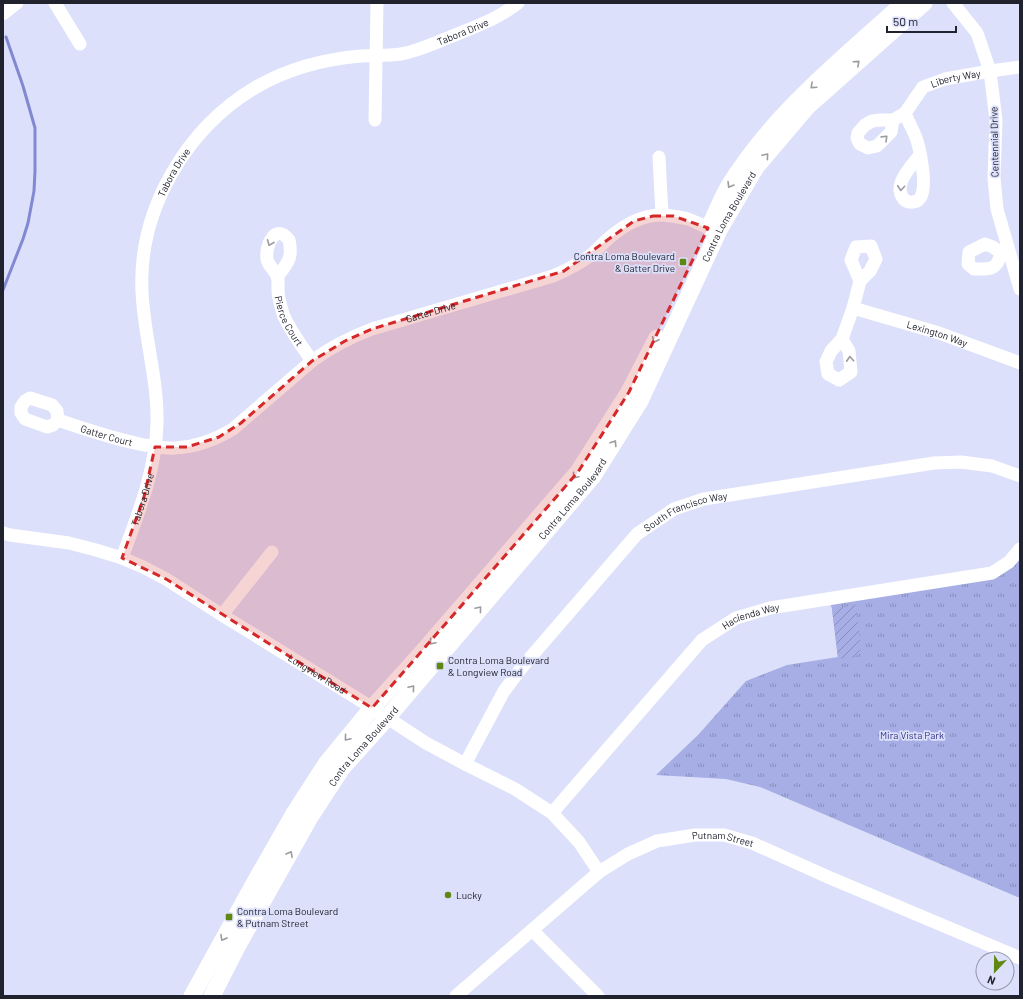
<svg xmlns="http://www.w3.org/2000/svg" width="1023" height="999" font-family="Barlow,sans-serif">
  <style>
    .park { fill: url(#park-tufts) }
    .garden { fill: url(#garden-furrows) }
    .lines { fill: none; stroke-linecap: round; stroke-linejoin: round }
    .stream { stroke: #8189d2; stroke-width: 3 }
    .minor { stroke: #fff; stroke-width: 13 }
    .major { stroke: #fff; stroke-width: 17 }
    .oneway { stroke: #9b9ca1 }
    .marked { fill: #d62828; fill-opacity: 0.2; stroke: #d62828; stroke-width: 3; stroke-dasharray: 8 5; stroke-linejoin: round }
    .poi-dot { fill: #5f8711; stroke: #dce0fa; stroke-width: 1.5 }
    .labels { text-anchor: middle; stroke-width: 3.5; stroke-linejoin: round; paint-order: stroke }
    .street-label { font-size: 10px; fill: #20222e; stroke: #dce0fa }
    .poi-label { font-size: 10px; fill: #20222e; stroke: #dce0fa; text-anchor: start }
    .park-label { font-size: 10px; fill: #312f84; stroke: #dce0fa }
  </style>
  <defs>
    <pattern id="park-tufts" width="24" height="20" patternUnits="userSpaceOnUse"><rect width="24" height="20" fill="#a6aee5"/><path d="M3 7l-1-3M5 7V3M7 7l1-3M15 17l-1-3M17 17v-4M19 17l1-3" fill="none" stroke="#878dba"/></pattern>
    <pattern id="garden-furrows" width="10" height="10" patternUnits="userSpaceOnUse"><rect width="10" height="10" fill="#a6aee5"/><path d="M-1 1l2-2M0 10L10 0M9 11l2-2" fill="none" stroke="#878dba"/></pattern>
  </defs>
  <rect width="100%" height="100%" fill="#dce0fa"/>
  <!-- park -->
  <polygon class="park" points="1020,549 1020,898 760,787 726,779 656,775 698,735 746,681 787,665 838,657 832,609 829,599 992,573"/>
  <!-- garden -->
  <path class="garden" d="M 855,605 L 861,645 C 860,660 849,658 838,659 L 832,609 Z"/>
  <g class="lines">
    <!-- stream -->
    <polyline class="stream" points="3,290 23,239 28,223 34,191 35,171 35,128 23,86 6,37"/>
    <!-- minor -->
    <g class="minor">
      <polyline points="55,3 80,44"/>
      <polyline points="953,3 977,33 990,71 996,120 994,178 997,209 1020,289"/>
      <polyline points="3,14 17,3"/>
      <path d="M 905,113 C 908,121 912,128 915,135 C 920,147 928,188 920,198 C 918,201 916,202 913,202 C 902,204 898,191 901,183 C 903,175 915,161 920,155"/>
      <polyline points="375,120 377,3"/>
      <path id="s1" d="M 893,120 L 891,132 L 877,146 L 868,148 L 860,144 L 857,138 L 858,133 L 865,125 L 872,121 L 880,120 L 893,120 L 905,113 L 923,87 L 945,79 L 990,71 L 1020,67"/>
      <polyline points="659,157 662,215"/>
      <path d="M 985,244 L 993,247 L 1001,253 C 997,271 989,269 974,269 L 968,264 L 969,252 Z"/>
      <path id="s2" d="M 277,277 C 288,263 293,258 289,240 C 275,222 265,246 267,259 C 268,266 276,271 278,278 C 278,281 278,286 278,290 C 278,298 281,306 283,314 C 290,331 302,346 312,361"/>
      <path id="s3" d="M 853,308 L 939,333 L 1020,363"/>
      <polyline points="842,339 849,351 851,372 839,380 828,374 826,362 831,351 842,339 853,308 860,281 870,271 876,259 871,246 856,247 851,260 860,281"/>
      <polygon points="30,398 52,405 57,411 58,420 53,425 47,427 25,419 21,413 21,407 25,401"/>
      <path id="s4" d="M 58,420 C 87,430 115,439 144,445 C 155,446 165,449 175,448 C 196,447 215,440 233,429 L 312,361 C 331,347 351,337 372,329 L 553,276 C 567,270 579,264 591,255 C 597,250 602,244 609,238 C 624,225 643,214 664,215 C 672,216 680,217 688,219 C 699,223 705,228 717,229"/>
      <path id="s5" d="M 3,533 L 10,535 L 69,543 L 96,550 L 122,558 L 143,567 L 166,579 L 222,615 L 363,702 L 426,743 L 465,764 L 515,789 L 552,813 L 579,842 L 599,872"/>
      <path id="s6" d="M 122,558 C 138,514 156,471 157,423 C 158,379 144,336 142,292 C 138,209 187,127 258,86 C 290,68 325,59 361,56 C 375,55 388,56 401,54 C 418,51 434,43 450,37 C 474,27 498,19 518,3"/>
      <polyline points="222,615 272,552"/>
      <path id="s7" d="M 465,764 L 504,691 L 523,666 L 637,534 L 674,509 L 704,499 L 934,463 L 961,462 L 992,466 L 1020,476"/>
      <path id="s8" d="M 552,813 L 702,640 L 736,618 L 770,608 L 992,573 L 1009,562 L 1020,549"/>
      <polyline points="532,930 598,996"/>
      <path id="s9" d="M 456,996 L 599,872 L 628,854 L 657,841 L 695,835 L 724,835 L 752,843 L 828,877 L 1020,958"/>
    </g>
    <!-- major -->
    <g class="major">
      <path d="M 709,227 C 716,214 721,199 729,186 C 773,114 842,59 904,3"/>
      <polyline points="192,996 256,880 295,812 326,764 372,708 419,656 578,472 629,392 657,338"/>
      <path id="s10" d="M 212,996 L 238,945 L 310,817 L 342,768 L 387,718 L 593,476 L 640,401 L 719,230 L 756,167 L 807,107 L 924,3"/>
    </g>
  </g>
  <!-- one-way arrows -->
  <defs><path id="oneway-chevron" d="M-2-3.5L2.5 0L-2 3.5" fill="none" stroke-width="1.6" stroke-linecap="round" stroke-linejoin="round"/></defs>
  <g class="oneway">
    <use href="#oneway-chevron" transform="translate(857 63) rotate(-42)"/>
    <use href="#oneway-chevron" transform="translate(813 86) rotate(138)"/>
    <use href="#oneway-chevron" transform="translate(885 138) rotate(-44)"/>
    <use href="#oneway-chevron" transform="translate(766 156) rotate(-50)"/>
    <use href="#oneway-chevron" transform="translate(730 185) rotate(121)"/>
    <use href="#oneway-chevron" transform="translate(901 188) rotate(95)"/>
    <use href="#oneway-chevron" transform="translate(270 243) rotate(112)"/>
    <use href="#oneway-chevron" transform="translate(655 340) rotate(115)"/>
    <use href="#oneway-chevron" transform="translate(850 359) rotate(-93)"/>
    <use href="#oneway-chevron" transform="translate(614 443) rotate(-58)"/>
    <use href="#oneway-chevron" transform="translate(575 476) rotate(130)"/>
    <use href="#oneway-chevron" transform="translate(479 609) rotate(-50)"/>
    <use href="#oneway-chevron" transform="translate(432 642) rotate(131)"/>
    <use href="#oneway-chevron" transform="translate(412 688) rotate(-50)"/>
    <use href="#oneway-chevron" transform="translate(347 738) rotate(130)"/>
    <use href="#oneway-chevron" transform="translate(290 854) rotate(-61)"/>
    <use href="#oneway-chevron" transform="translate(223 938) rotate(119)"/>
  </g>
  <!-- marked area -->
  <path class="marked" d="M 653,216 L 673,216 L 708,228 L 629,392 L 578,472 L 372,708 L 166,579 L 122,558 L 144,497 L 155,447 L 187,447 L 219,437 L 241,423 L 312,361 L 345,341 L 372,329 L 564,271 L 634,221 Z"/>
  <!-- markers -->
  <g class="poi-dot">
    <rect x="679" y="258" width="8" height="8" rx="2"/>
    <rect x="436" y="662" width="8" height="8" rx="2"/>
    <circle cx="448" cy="895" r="4"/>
    <rect x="225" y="913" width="8" height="8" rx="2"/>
  </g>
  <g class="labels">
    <!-- street labels -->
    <g class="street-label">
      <text dy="4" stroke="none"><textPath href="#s6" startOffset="734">Tabora Drive</textPath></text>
      <text dy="4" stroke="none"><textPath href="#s1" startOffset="181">Liberty Way</textPath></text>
      <text transform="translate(994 142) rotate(-91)" y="4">Centennial Drive</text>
      <text dy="4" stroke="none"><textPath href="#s6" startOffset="398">Tabora Drive</textPath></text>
      <text dy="4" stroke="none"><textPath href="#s10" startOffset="941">Contra Loma Boulevard</textPath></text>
      <text dy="4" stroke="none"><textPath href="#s4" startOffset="416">Gatter Drive</textPath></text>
      <text dy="4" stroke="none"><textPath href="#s2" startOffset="151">Pierce Court</textPath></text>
      <text dy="4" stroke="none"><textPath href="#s3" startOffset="88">Lexington Way</textPath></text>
      <text dy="4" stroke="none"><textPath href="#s4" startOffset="51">Gatter Court</textPath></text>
      <text dy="4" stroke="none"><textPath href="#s6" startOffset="62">Tabora Drive</textPath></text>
      <text dy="4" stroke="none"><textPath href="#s10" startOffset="617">Contra Loma Boulevard</textPath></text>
      <text dy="4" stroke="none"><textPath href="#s7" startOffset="343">South Francisco Way</textPath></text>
      <text dy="4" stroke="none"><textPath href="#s8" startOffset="284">Hacienda Way</textPath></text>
      <text dy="4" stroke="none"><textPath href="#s5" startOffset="349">Longview Road</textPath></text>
      <text dy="4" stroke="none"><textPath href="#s10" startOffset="293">Contra Loma Boulevard</textPath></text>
      <text dy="4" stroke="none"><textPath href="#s9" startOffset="322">Putnam Street</textPath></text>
    </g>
    <!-- poi labels -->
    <g class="poi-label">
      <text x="675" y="260" text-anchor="end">Contra Loma Boulevard<tspan x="675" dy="12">&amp; Gatter Drive</tspan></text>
      <text x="448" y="664">Contra Loma Boulevard<tspan x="448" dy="12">&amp; Longview Road</tspan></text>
      <text x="456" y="899">Lucky</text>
      <text x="237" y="915">Contra Loma Boulevard<tspan x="237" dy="12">&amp; Putnam Street</tspan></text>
    </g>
    <!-- park labels -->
    <g class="park-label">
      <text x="912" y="739">Mira Vista Park</text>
    </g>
  </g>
  <!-- border -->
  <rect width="1023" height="999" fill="none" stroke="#20222e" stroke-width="8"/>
  <!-- north arrow -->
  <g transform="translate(995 971) rotate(202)"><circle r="19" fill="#dce0fa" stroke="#9194a8"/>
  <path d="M0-3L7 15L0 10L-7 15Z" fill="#5f8711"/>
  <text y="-6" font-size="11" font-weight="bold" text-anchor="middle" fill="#20222e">N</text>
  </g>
  <!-- scale -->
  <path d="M887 26v6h69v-6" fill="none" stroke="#20222e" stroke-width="2"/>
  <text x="893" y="26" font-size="12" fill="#20222e" stroke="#dce0fa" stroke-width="3" paint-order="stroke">50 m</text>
</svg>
